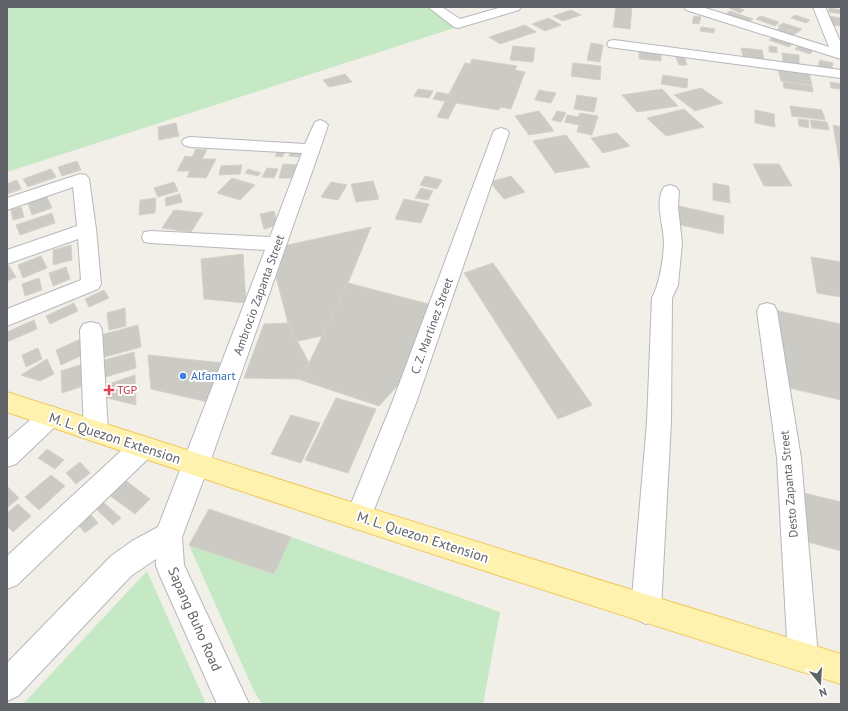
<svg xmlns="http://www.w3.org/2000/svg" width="848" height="711" font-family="'PT Sans',sans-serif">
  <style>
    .green { fill: #c5e8c5 }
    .building { fill: #cccac5; stroke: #d6d1c6 }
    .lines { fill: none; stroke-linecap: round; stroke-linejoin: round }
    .minor-casing { stroke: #b5b8bc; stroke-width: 2 }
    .major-casing { stroke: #f2c960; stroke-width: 2 }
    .minor { fill: #fff; fill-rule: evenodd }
    .major { fill: #fff2af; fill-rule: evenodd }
    .shop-dot { fill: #3f7fe0; stroke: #fff; stroke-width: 1.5 }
    .health-dot { fill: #e0444e; stroke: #fff; stroke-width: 1.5 }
    .labels { text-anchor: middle; stroke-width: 4; stroke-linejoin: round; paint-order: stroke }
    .street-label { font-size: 12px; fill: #5f6368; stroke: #fff }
    .shop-label { font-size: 12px; fill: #366cbe; stroke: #fff; text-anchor: start }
    .health-label { font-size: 12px; fill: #be3a42; stroke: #fff; text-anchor: start }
    .near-street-label { font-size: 14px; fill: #5f6368; stroke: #fff }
  </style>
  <rect width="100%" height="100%" fill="#f1efe8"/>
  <!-- green -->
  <g class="green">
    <polygon points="7,7 428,7 457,27 7,172"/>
    <polygon points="291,537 500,612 483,704 262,704 253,689 189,545 274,574"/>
    <polygon points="147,571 206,704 23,704"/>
  </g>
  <!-- building -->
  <g class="building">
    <polygon points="616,7 632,7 630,29 613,27"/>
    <polygon points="727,7 736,7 744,10 740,13"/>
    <polygon points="829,8 841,10 841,14 829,12"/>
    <polygon points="571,10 581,15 563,21 553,16"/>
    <polygon points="730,11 753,19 747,23 725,15"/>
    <polygon points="795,15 810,20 806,23 791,18"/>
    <polygon points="694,16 701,17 699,24 692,23"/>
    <polygon points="761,16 779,22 775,26 756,19"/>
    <polygon points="829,16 841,18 841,26 830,25"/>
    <polygon points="549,18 561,25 545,31 532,24"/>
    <polygon points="783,23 802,29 797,33 778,26"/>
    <polygon points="525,25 536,32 500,44 489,37"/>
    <polygon points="701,27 715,29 714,33 700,31"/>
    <polygon points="780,27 796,33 792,36 776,31"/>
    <polygon points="775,36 794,43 789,47 769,40"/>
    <polygon points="591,43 603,45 600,62 587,60"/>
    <polygon points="800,45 815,49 810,54 795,49"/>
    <polygon points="513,46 535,48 533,62 510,60"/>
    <polygon points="769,46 777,47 777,53 769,52"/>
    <polygon points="741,48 762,50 764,59 743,56"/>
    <polygon points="639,51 661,53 661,61 639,59"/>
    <polygon points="782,53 799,55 799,65 783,62"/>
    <polygon points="675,54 684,55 687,65 679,65"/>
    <polygon points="472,59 517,66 515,70 525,72 511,109 500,107 499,110 456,103 448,119 437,117 465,63 470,64"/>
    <polygon points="820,60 833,63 832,69 818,66"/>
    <polygon points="573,63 601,66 600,80 571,76"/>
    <polygon points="778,69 809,73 812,85 781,81"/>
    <polygon points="345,74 352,82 329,87 323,80"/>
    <polygon points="663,75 688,79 687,88 661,84"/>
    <polygon points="783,82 812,86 813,92 784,88"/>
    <polygon points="830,82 841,84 841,89 831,88"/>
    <polygon points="701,88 723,103 695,111 674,95"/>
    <polygon points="418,89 433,91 429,98 414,96"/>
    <polygon points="662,89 678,106 637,112 622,95"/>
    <polygon points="539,90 556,93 551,103 535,100"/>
    <polygon points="437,92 452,95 449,102 433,99"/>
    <polygon points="577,95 597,98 594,112 574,109"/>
    <polygon points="790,106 822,110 825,120 792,116"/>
    <polygon points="684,109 704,127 666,136 647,118"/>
    <polygon points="755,110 774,114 775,127 755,123"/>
    <polygon points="539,111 554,131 529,135 515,116"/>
    <polygon points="557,111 566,113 561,122 552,120"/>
    <polygon points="580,113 598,116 592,135 577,132 579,125 565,122 567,115 578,117"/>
    <polygon points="798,119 808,120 809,128 799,126"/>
    <polygon points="810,120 827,122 829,130 812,128"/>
    <polygon points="176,123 179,136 159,140 158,127"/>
    <polygon points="833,125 841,127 841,172"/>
    <polygon points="617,133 630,146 603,153 591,138"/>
    <polygon points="566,135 590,167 555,173 533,141"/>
    <polygon points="196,149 207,150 202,159 216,159 206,178 187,177 190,171 177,171 185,156 192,157"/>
    <polygon points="279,150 286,151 282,157 275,156"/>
    <polygon points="291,151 301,151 299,157 289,156"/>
    <polygon points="77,161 81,170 62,176 58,167"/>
    <polygon points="283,164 303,165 300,178 279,178"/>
    <polygon points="753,164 779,164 792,186 764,186"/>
    <polygon points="242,165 240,174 219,175 221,166"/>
    <polygon points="267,168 278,169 274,178 262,177"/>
    <polygon points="51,169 56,177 28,187 23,179"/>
    <polygon points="248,169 261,173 258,176 245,173"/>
    <polygon points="425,176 442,180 437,189 420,185"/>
    <polygon points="511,176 525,192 504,199 490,182"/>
    <polygon points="232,178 255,185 240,200 217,193"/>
    <polygon points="17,180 21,189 7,194 7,184"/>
    <polygon points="373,181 379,199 356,202 351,184"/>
    <polygon points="174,182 178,191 158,197 154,188"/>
    <polygon points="331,182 347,185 338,200 321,197"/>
    <polygon points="713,183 729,186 730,203 713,200"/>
    <polygon points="421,188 433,191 428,200 415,198"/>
    <polygon points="180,194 182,202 166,206 165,198"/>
    <polygon points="47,197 52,208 32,215 28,203"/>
    <polygon points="156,198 155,213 139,215 140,200"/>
    <polygon points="404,199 429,204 421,223 395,219"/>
    <polygon points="679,206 724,216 723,234 676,224"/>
    <polygon points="21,207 24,217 13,220 11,210"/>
    <polygon points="174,210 203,213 191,232 162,228"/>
    <polygon points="274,211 278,225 264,229 260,214"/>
    <polygon points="52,213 55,223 20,235 16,225"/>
    <polygon points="371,227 348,283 322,336 298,341 288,323 276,277 283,246"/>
    <polygon points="71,245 72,260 53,265 53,250"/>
    <polygon points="243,254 246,303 204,299 201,259"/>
    <polygon points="41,256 47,268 23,278 18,265"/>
    <polygon points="811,257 841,262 841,297 817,293"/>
    <polygon points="493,263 592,405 558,419 464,273"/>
    <polygon points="9,266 16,277 7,281 7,267"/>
    <polygon points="66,267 70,279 53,286 49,273"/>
    <polygon points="39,278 42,290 25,296 22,284"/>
    <polygon points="348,283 432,305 400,383 379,406 298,379 309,363"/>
    <polygon points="104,290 109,298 89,307 85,299"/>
    <polygon points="74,303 78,311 50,324 46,316"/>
    <polygon points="125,308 126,326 109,330 107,313"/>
    <polygon points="774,310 841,324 841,400 781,386"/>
    <polygon points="34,320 37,329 7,342 7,332"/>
    <polygon points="288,323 309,363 298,379 244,378 264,324"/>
    <polygon points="138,325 141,347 97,359 97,336"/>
    <polygon points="83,338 89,352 61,365 56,350"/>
    <polygon points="38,348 42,359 26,367 22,355"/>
    <polygon points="134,352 136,368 102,378 101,361"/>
    <polygon points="148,355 222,363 208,402 151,389"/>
    <polygon points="47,359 54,374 40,381 21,375"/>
    <polygon points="86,363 89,384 62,393 61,371"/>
    <polygon points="135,375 136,405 103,397 103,386"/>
    <polygon points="336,398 376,409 348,473 305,460"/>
    <polygon points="291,415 320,423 301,463 271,454"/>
    <polygon points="47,449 64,460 55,469 38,458"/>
    <polygon points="80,462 90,473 76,484 66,473"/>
    <polygon points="51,475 65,486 39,510 25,497"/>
    <polygon points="121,477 150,499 135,514 105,492"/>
    <polygon points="7,486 19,498 7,508"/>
    <polygon points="796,491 841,502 841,551 801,540"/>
    <polygon points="102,501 121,518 113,525 95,508"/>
    <polygon points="18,504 31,516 13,532 7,526 7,513"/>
    <polygon points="209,509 291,537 274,574 189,545"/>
    <polygon points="87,510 98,523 85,533 74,520"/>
  </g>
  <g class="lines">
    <defs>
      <g id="minor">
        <polygon points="428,7 442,7 460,19 502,7 521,7 519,10 458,28 454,27"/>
        <polygon points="684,7 702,7 829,47 813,7 825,7 841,43 841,59 686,10"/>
        <polygon points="614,40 841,70 841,78 609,47 607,44 609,41"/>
        <polygon points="320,120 325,122 328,125 320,149 209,465 182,537 184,565 249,704 217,704 160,576 156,566 156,559 131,576 18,696 7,701 7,663 111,556 132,541 158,527 265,250 151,243 144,242 142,237 144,232 151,231 270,237 302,153 190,147 184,145 182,142 184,139 190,137 305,144 315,122"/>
        <polygon points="501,128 507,130 509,133 416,403 368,525 359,529 350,525 346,516 392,403 493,133 495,130"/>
        <polygon points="80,174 86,175 89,179 96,229 101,284 98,289 7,326 7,309 81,280 78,239 7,264 7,250 77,226 73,187 7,210 7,198"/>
        <path d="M 670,185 L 676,187 L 679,191 L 678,207 L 682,243 L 678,285 L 672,298 L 671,422 L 661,609 L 656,619 L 646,624 L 636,619 L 631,609 L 647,422 L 652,298 C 660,282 663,261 664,243 C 664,226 654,202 664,187 Z"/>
        <polygon points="767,303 774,305 777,311 801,458 818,657 814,668 803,672 792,668 788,657 777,458 757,311 760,305"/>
        <polygon points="91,322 99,324 102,330 108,431 105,439 96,442 87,439 84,431 80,330 83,324"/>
        <polygon points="51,406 59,409 63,416 59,423 16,464 7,467 7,440 43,409"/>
        <polygon points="143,436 152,439 155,447 152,455 17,585 7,589 7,556 134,439"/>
      </g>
      <path id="major" d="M 7,392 C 284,482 562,569 841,654 L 841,684 C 562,597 284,507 7,412 Z"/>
    </defs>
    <!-- minor casing -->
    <use href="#minor" class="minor-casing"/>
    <!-- major casing -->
    <use href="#major" class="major-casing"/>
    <!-- minor -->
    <use href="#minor" class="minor"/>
    <!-- major -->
    <use href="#major" class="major"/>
  </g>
  <!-- markers -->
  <circle class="shop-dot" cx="183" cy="376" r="4"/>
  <path class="health-dot" d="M107 384h4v4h4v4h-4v4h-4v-4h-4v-4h4z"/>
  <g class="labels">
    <!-- street labels -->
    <g class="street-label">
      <text transform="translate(259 295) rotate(-70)" y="4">Ambrocio Zapanta Street</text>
      <text transform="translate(432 326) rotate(-70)" y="4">C. Z. Martinez Street</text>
      <text transform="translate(789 484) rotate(-95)" y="4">Desto Zapanta Street</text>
    </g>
    <!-- shop labels -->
    <g class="shop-label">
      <text x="191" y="380">Alfamart</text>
    </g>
    <!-- health labels -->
    <g class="health-label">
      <text x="117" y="394">TGP</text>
    </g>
    <!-- near-street labels -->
    <g class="near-street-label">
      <text transform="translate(115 438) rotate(18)" y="5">M. L. Quezon Extension</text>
      <text transform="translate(423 537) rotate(18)" y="5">M. L. Quezon Extension</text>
      <text transform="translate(195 619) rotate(66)" y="5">Sapang Buho Road</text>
    </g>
  </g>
  <!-- border -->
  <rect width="848" height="711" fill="none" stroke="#5f6368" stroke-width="16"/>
  <!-- north arrow -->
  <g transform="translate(820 683) rotate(162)" stroke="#ffffff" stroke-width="3" paint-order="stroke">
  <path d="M0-3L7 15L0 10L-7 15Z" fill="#5f6368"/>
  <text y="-6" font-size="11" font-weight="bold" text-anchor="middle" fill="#5f6368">N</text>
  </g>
</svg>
